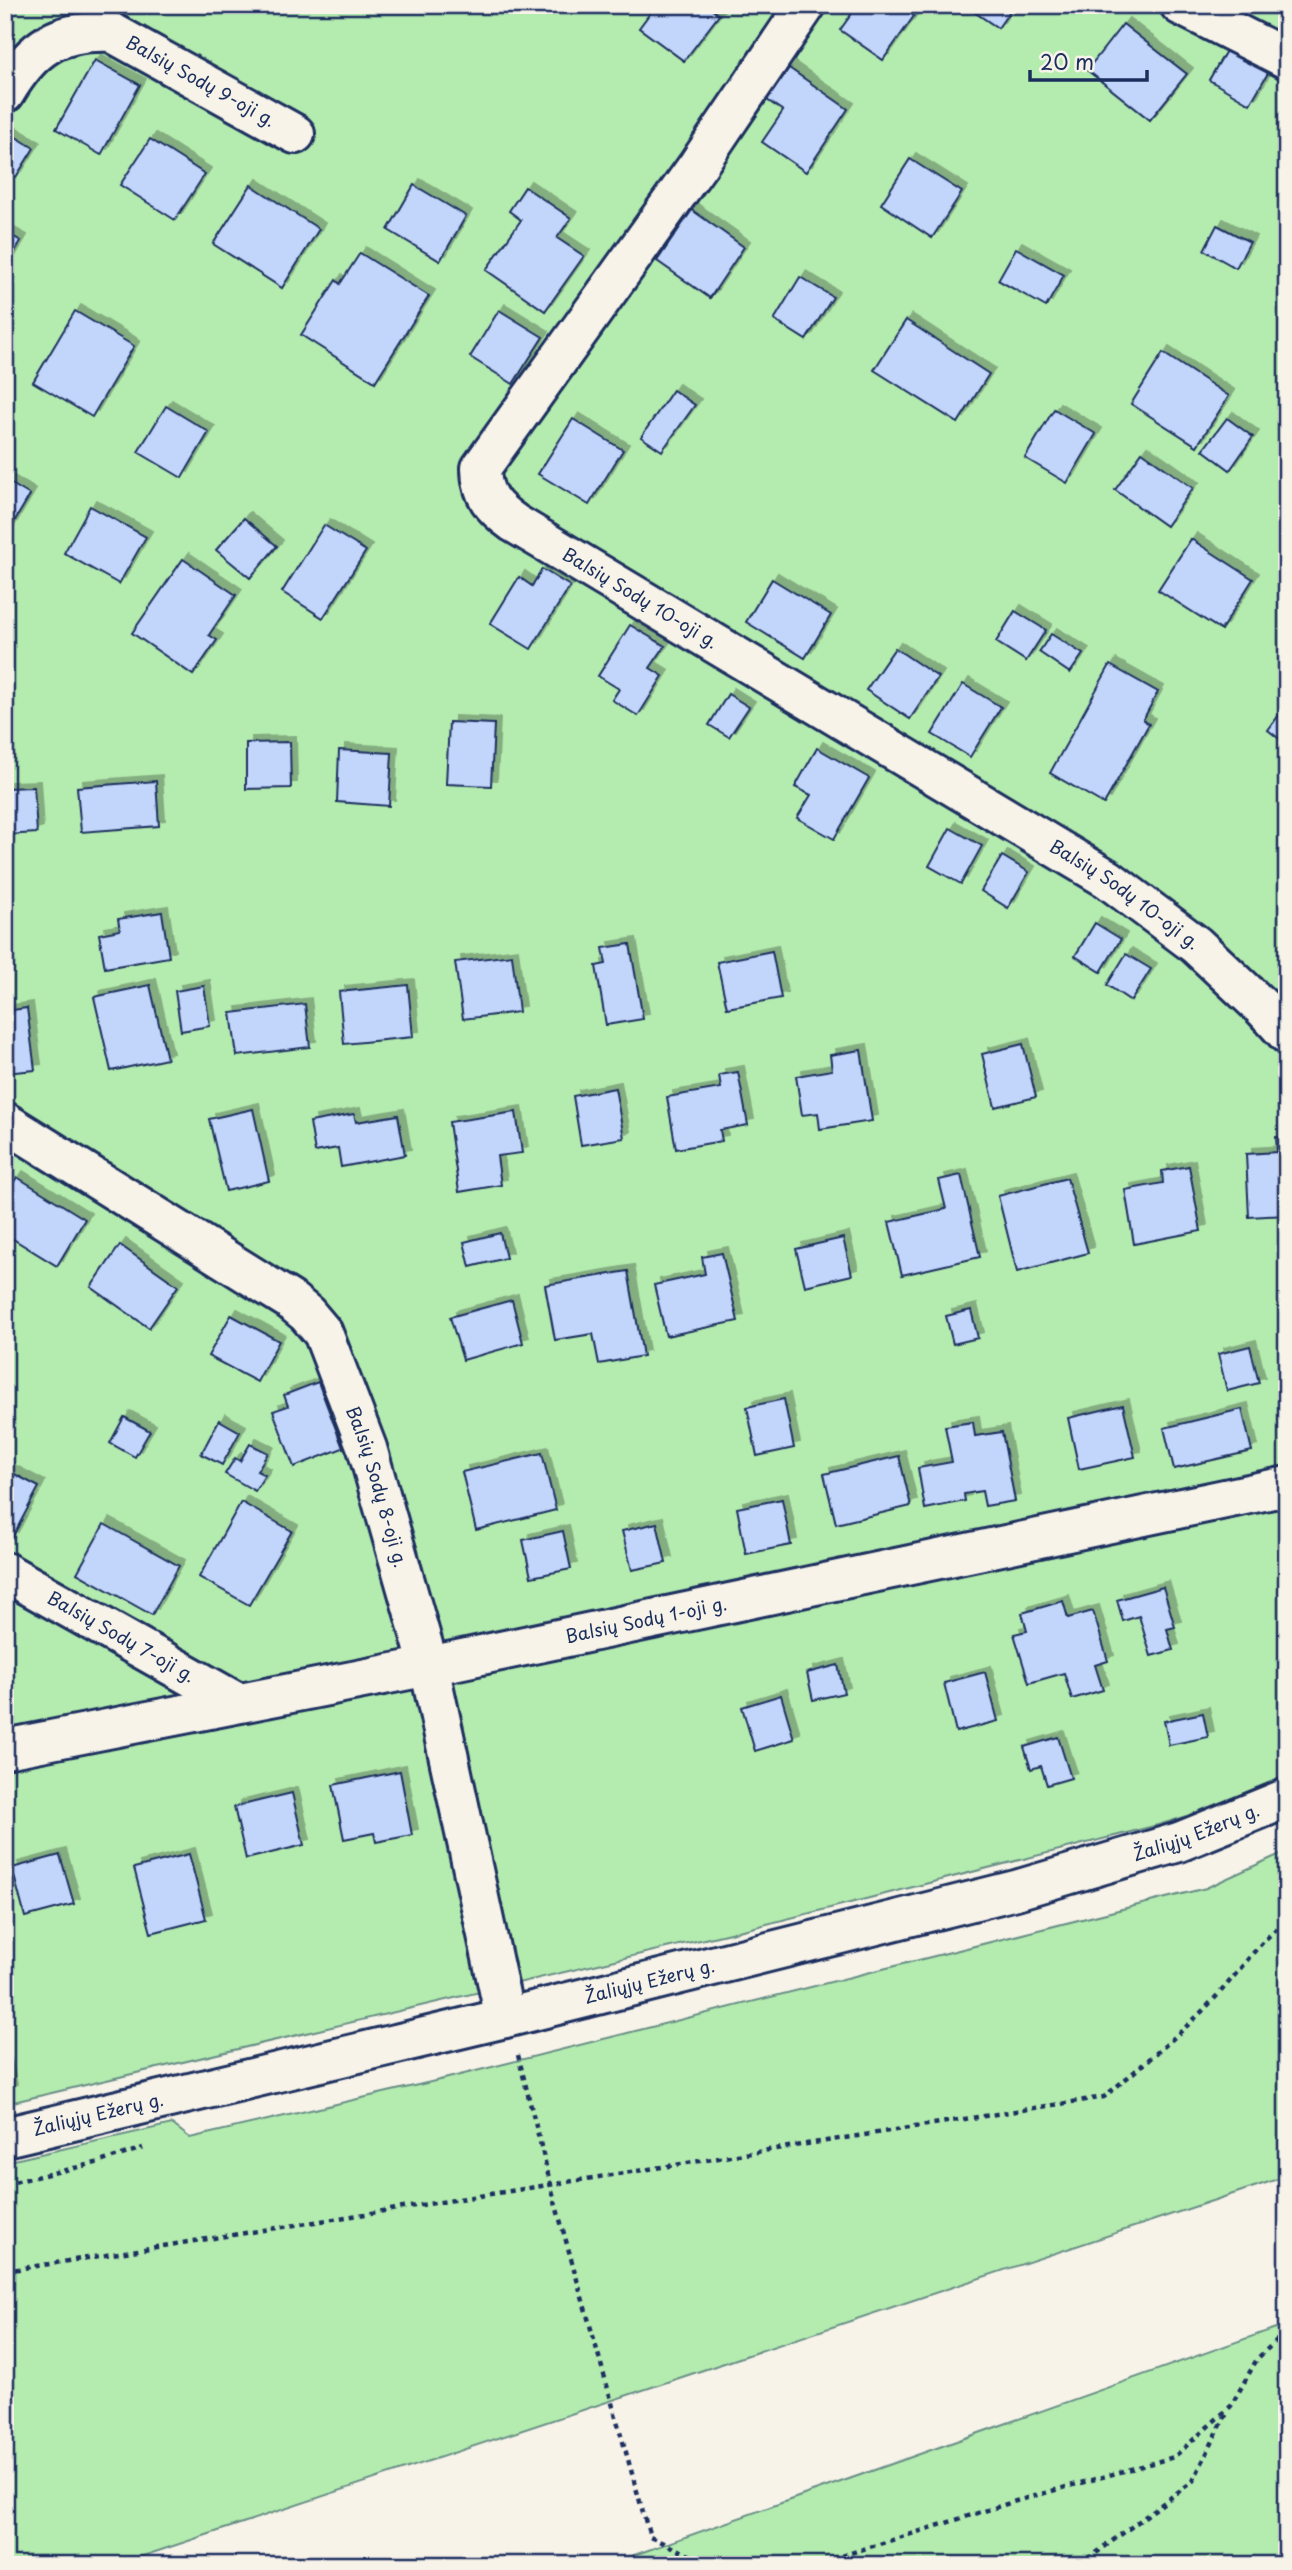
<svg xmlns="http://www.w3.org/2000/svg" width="1292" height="2570" font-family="'Playpen Sans',sans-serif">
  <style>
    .green { fill: #b4ecaf; stroke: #688e86; stroke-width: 2 }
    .building { fill: #c2d5fa; stroke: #1b2f5e; stroke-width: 2; filter: url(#shadow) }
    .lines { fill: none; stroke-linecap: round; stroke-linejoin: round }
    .minor-casing { stroke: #1b2f5e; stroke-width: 44 }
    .secondary-casing { stroke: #1b2f5e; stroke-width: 44 }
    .path { stroke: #1b2f5e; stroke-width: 4.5; stroke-dasharray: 5 5; stroke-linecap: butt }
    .minor { stroke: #f7f3e8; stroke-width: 38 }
    .secondary { stroke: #f7f3e8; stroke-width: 38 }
    .labels { text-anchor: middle; stroke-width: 5; stroke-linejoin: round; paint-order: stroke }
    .street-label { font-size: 18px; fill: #1b2f5e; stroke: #f7f3e8 }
  </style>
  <defs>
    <filter id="shadow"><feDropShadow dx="6" dy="-6" stdDeviation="0" flood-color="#0004"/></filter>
  </defs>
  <rect width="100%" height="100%" fill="#f7f3e8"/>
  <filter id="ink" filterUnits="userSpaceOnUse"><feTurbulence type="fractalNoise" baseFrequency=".0143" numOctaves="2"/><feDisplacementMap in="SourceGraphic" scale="14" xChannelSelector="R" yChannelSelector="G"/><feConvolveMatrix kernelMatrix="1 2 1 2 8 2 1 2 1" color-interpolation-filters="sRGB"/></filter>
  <g filter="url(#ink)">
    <!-- green -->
    <g class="green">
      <polygon points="5,5 1287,5 1287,1777 1245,1799 1158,1825 751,1928 5,2104"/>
      <polygon points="1287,1851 1287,2176 116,2565 5,2565 5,2162 172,2124 190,2138 448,2078 1206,1888"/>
      <polygon points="1287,2324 1287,2565 606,2565"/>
    </g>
    <!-- building -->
    <g class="building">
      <polygon points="656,5 706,5 719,15 684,61 639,28"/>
      <polygon points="858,5 898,5 914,16 883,60 840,30"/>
      <polygon points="964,5 1014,5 998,28"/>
      <polygon points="1123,24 1187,74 1150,120 1087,70"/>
      <polygon points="1227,49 1268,73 1250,104 1209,80"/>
      <polygon points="95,60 140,85 101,155 56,129"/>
      <polygon points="789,68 848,109 806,172 762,142 783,111 767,100"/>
      <polygon points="11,134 34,148 16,177 5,170 5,144"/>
      <polygon points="150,139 205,174 175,220 120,185"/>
      <polygon points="910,159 962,192 932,238 881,204"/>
      <polygon points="251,185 319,229 282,288 213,244"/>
      <polygon points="414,185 466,216 440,261 388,230"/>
      <polygon points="525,187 571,218 557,238 584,256 545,311 486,270 521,220 509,211"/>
      <polygon points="692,210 744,247 710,298 657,261"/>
      <polygon points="1217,225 1250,242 1236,268 1204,250"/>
      <polygon points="5,232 21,241 5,269"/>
      <polygon points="1016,248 1064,275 1046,307 998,280"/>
      <polygon points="360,253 429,296 375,382 301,335 336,280 340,284"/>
      <polygon points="800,277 833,297 806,340 774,320"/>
      <polygon points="499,310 543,337 513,384 470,357"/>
      <polygon points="75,311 134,346 92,417 33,382"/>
      <polygon points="906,320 989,374 958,423 874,370"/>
      <polygon points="1163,353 1229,396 1197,446 1131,404"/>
      <polygon points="673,390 695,405 662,451 641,437"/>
      <polygon points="166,406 209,432 182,478 138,452"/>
      <polygon points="1054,409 1096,434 1067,483 1025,458"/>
      <polygon points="1227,418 1253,437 1230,470 1203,450"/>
      <polygon points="573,419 623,450 589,505 538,474"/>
      <polygon points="1142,452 1193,488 1166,526 1115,490"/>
      <polygon points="5,480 30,495 5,537"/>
      <polygon points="90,506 146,537 119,584 64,553"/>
      <polygon points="244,518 277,546 250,578 216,550"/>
      <polygon points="324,525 366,551 323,618 282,592"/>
      <polygon points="1191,539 1253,579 1221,630 1158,590"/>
      <polygon points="183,559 236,595 209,635 217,640 193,675 132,633"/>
      <polygon points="542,569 570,586 531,649 490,624 519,577 532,586"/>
      <polygon points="772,579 831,615 805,658 746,622"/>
      <polygon points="1015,611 1046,630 1026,661 996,642"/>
      <polygon points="630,625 665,646 650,668 663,676 638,716 612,700 619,689 598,676"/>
      <polygon points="1051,634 1083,654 1070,673 1039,652"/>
      <polygon points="895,648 938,677 910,719 866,690"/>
      <polygon points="1110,665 1158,692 1143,720 1149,724 1104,804 1050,773"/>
      <polygon points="963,684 1001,707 970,757 932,734"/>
      <polygon points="728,694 749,707 729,737 709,725"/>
      <polygon points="1287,704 1287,745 1268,730"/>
      <polygon points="449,722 494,724 491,786 446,784"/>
      <polygon points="290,742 291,788 246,789 246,743"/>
      <polygon points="817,748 869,778 834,839 797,818 811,795 795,787"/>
      <polygon points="339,750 392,753 389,806 337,802"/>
      <polygon points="156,781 159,826 81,832 77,787"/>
      <polygon points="34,787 37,833 5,835 5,788"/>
      <polygon points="950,828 982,846 961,884 929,866"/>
      <polygon points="1002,856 1029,872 1008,908 981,891"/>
      <polygon points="162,912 169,957 105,968 99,934 120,930 118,919"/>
      <polygon points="1095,923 1121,939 1101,972 1075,956"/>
      <polygon points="630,944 643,1019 606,1025 596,966 606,964 603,948"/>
      <polygon points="772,951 781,998 727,1008 717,962"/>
      <polygon points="1126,954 1151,969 1131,1001 1107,985"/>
      <polygon points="512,955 519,1012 463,1019 455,962"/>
      <polygon points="150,985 167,1059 111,1071 94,997"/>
      <polygon points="408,985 413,1037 344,1044 339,992"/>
      <polygon points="204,986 210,1026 181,1031 175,991"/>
      <polygon points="305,1004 310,1047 237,1056 231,1013"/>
      <polygon points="27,1008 35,1070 5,1073 5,1011"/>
      <polygon points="1023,1044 1036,1097 995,1107 982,1054"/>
      <polygon points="861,1050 872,1121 820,1129 818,1113 802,1115 796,1076 832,1070 830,1055"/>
      <polygon points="738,1072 748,1125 720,1130 722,1141 676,1149 667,1097 721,1088 719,1075"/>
      <polygon points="615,1088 624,1138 581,1145 573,1096"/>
      <polygon points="253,1109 269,1181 226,1191 209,1119"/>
      <polygon points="516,1112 522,1153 497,1156 501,1185 459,1192 449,1122"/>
      <polygon points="354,1114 356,1122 398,1115 405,1155 341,1167 338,1148 315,1152 310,1122"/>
      <polygon points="1276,1137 1287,1137 1287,1215 1249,1217 1246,1154 1277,1152"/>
      <polygon points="1189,1166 1201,1231 1134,1244 1125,1190 1163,1183 1162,1171"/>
      <polygon points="961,1175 980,1257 902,1275 889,1222 946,1209 939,1180"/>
      <polygon points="17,1177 85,1219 57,1266 5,1234 5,1196"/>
      <polygon points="1067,1178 1088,1253 1017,1272 998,1196"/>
      <polygon points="500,1233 506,1258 470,1267 464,1242"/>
      <polygon points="843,1238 852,1275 805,1286 796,1249"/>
      <polygon points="120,1245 178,1286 149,1328 91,1287"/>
      <polygon points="722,1253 738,1321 666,1336 654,1285 705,1274 702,1257"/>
      <polygon points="628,1271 643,1356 599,1364 593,1334 555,1340 545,1285"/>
      <polygon points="512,1300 523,1343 463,1360 450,1317"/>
      <polygon points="971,1310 978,1338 953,1344 946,1316"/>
      <polygon points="231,1315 279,1341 257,1382 208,1356"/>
      <polygon points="1250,1346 1259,1383 1227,1391 1218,1354"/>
      <polygon points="318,1382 343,1448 294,1467 273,1411 288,1406 284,1395"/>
      <polygon points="784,1399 794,1448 757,1456 747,1407"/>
      <polygon points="1123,1405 1135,1457 1079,1469 1068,1418"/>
      <polygon points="1242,1409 1252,1451 1174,1469 1164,1428"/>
      <polygon points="124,1417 150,1431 135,1457 110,1443"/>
      <polygon points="219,1420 240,1432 222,1465 201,1454"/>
      <polygon points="973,1422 975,1436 1002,1432 1015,1501 985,1506 982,1491 964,1494 965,1501 925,1509 918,1468 952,1462 945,1426"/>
      <polygon points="250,1444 268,1453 257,1471 265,1475 255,1491 225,1474 235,1458 240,1461"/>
      <polygon points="542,1453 556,1510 476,1530 462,1472"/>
      <polygon points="899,1456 911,1506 836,1524 824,1474"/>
      <polygon points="5,1469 39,1487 12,1538 5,1535"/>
      <polygon points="782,1499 791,1545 746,1554 737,1508"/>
      <polygon points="241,1502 292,1531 249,1605 199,1577"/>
      <polygon points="657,1523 666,1563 632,1570 622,1531"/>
      <polygon points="104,1524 179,1566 152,1615 77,1573"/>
      <polygon points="563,1531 571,1569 531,1577 523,1540"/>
      <polygon points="1163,1587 1175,1627 1167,1629 1173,1650 1151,1656 1139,1616 1123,1621 1117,1600"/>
      <polygon points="1063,1601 1068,1618 1093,1611 1108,1661 1095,1665 1103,1690 1072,1699 1064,1673 1029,1683 1014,1634 1027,1631 1022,1613"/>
      <polygon points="838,1665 844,1693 813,1700 807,1673"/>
      <polygon points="985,1672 998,1721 956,1732 944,1683"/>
      <polygon points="781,1695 794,1739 755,1751 742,1707"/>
      <polygon points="1203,1713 1208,1737 1169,1745 1164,1721"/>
      <polygon points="1058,1737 1071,1778 1047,1785 1041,1766 1031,1769 1024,1747"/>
      <polygon points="400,1771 412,1835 376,1842 374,1833 344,1839 333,1785"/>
      <polygon points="292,1793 304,1845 246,1859 234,1807"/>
      <polygon points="189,1854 206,1919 151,1933 134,1868"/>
      <polygon points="60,1855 74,1904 25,1917 12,1868"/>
      <polygon points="5,2064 11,2090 5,2091"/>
    </g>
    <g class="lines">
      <defs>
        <g id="minor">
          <path id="s1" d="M 806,5 L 698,165 L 481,468 C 481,495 493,508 514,523 L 1108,879 L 1196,945 L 1264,1009 L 1287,1034"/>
          <polyline points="1180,5 1287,59"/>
          <path id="s2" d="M 5,93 C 32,47 57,30 111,32 L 295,134"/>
          <path id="s3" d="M 5,1122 L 290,1300 L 307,1314 L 323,1333 L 367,1448 L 429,1666 L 505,2018"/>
          <path id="s4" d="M 5,1572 L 238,1703"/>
          <path id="s5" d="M 5,1749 L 429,1666 L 1287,1486"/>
        </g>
        <g id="secondary">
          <path id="s6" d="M 5,2137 L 505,2018 L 1016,1890 L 1179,1842 L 1287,1798"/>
        </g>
      </defs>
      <!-- minor casing -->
      <use href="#minor" class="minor-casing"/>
      <!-- secondary casing -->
      <use href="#secondary" class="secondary-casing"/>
      <!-- path -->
      <g class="path">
        <polyline points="518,2055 555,2202 650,2537 711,2565"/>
        <polyline points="5,2184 100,2162 143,2148"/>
        <path d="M 5,2271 L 1104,2097 C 1141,2066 1180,2035 1213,2000 C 1239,1973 1257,1943 1287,1920"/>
        <polyline points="813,2565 1016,2501 1174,2457 1231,2406 1257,2359 1287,2330"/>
        <polyline points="1080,2565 1193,2481 1228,2411"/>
      </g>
      <!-- minor -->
      <use href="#minor" class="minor"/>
      <!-- secondary -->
      <use href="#secondary" class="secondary"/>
    </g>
  </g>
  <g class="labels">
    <!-- street labels -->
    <g class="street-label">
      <text dy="6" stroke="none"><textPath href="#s2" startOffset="233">Balsių Sodų 9-oji g.</textPath></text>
      <text dy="6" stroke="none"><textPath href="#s1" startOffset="780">Balsių Sodų 10-oji g.</textPath></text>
      <text dy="6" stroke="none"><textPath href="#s1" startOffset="1348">Balsių Sodų 10-oji g.</textPath></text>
      <text dy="6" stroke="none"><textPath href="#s3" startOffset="546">Balsių Sodų 8-oji g.</textPath></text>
      <text dy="6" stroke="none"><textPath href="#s5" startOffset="654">Balsių Sodų 1-oji g.</textPath></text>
      <text dy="6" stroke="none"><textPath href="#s4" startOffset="133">Balsių Sodų 7-oji g.</textPath></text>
      <text dy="6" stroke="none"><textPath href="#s6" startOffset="1230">Žaliųjų Ežerų g.</textPath></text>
      <text dy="6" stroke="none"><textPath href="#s6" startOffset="663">Žaliųjų Ežerų g.</textPath></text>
      <text dy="6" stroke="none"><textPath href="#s6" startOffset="96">Žaliųjų Ežerų g.</textPath></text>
    </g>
  </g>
  <!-- margin -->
  <rect width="1292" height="2570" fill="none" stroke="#f7f3e8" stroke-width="28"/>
  <rect x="14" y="14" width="1264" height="2542" fill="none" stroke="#1b2f5e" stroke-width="2.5" filter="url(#ink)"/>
  <!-- scale -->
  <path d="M1030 70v10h117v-10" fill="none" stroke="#1b2f5e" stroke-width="3.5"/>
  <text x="1040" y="70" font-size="21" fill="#1b2f5e" stroke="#f7f3e8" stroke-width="5" paint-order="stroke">20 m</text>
</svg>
